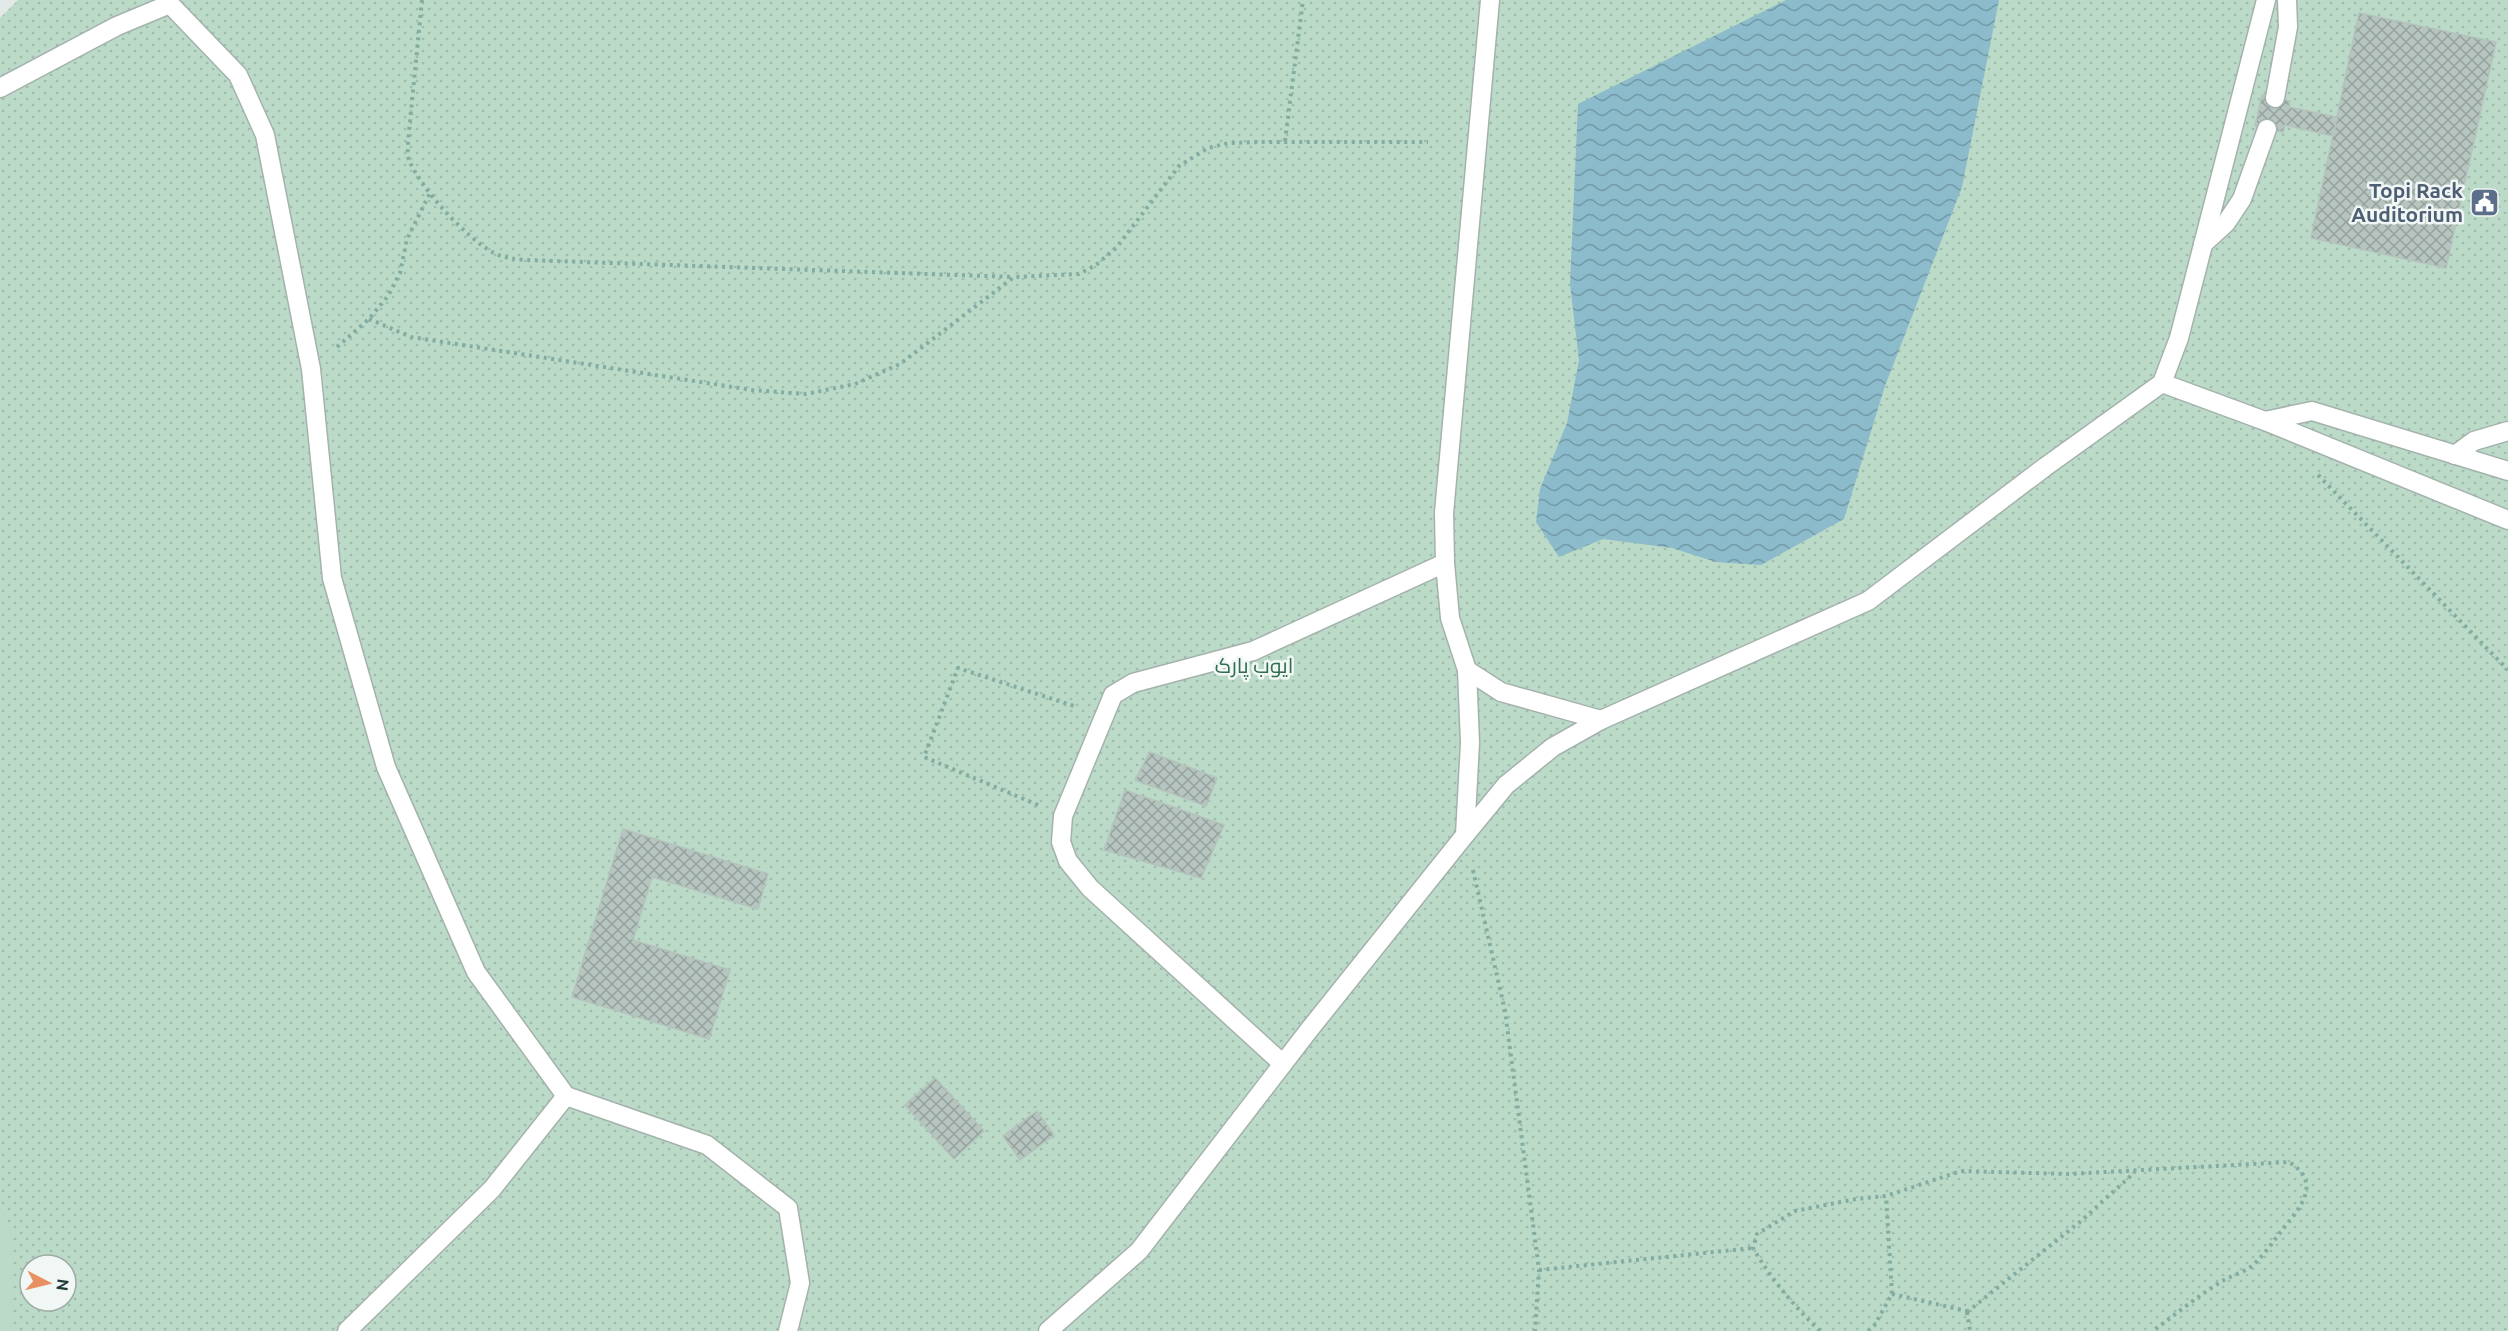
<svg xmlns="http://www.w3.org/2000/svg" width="2508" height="1331" font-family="Ubuntu,Cairo,sans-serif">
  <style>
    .green { fill: url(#green-dots); fill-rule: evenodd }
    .pitch { fill: #bbdac7 }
    .water { fill: url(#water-waves) }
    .building { fill: url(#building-cross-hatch); stroke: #b4c3be; stroke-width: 1.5 }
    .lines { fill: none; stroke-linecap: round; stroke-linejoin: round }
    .lane-casing { stroke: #a4b2ae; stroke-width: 21 }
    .street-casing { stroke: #a4b2ae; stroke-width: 21 }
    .path { stroke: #83aca3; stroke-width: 4; stroke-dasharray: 3 4.5; stroke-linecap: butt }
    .lane { stroke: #fff; stroke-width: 18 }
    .street { stroke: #fff; stroke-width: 18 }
    .labels { text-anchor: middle; stroke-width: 5; stroke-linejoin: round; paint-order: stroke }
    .service-label { font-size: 21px; font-weight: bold; fill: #4e5e75; stroke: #f1f7f5; text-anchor: end }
    .park-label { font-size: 21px; fill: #2f6d4e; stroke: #f1f7f5 }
  </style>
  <defs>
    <pattern id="green-dots" width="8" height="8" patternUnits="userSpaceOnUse" patternTransform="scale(1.5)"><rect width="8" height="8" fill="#bbdac7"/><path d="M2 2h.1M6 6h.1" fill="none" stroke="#a0bcac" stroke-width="1.8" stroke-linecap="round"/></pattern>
    <pattern id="water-waves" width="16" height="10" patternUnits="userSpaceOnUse" patternTransform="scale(1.5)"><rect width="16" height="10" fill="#8cbbcc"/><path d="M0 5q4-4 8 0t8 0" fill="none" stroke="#7299a6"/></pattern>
    <pattern id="building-cross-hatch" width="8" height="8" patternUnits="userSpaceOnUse" patternTransform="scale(1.5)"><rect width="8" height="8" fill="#b6c5c0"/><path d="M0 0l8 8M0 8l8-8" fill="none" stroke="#94a19d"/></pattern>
  </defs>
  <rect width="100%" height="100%" fill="#e1eae7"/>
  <!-- green -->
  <path class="green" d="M 18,0 L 2508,0 L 2508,1331 L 0,1331 L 0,18 ZM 30,1265 L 66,1265 L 66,1301 L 30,1301 Z"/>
  <!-- pitch -->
  <polygon class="pitch" points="0,1203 12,1238 13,1331 0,1331"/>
  <!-- water -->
  <polygon class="water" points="1786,0 1999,0 1962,187 1885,386 1844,519 1761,565 1716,562 1672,548 1603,539 1559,557 1536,522 1540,489 1567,423 1579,360 1570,284 1578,104"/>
  <!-- building -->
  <g class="building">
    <polygon points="2359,13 2496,42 2446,268 2311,238"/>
    <polygon points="2262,95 2290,101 2289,107 2337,117 2333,136 2285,125 2283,132 2255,126"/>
    <polygon points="1150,752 1217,778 1206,806 1135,780"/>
    <polygon points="1125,790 1224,825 1201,878 1104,850"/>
    <polygon points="623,829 768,874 758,909 652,877 633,940 730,970 709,1039 572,997"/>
    <polygon points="935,1078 984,1131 954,1159 905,1105"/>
    <polygon points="1037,1111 1054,1135 1020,1160 1003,1136"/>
  </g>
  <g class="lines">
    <defs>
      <g id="lane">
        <polyline points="166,0 238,75 265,135 311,369 332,578 386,767 476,972 566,1096 707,1145 788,1208 800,1283 788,1331"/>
        <polyline points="0,88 117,26 170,4"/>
        <polyline points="2275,98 2288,27 2287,0"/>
        <polyline points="2203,244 2226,223 2242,199 2267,129"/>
        <polyline points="2162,383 2265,421 2508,520"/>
        <polyline points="2265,421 2312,411 2508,471"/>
        <polyline points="2455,455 2474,441 2508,431"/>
        <polyline points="1467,670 1501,692 1601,720"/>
        <polyline points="1465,835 1506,785 1553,747 1601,720 1868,601 2045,467 2162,383 2179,338 2266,0"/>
        <polyline points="1283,1064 1090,888 1068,861 1061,842 1063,816 1113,695 1133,683 1253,651 1445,563"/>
        <polyline points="347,1331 492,1189 566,1096"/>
      </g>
      <polyline id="street" points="1048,1331 1139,1251 1309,1030 1465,835 1470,743 1467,670 1450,618 1445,563 1444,513 1490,0"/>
    </defs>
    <!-- lane casing -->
    <use href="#lane" class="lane-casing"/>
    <!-- street casing -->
    <use href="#street" class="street-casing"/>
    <!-- path -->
    <g class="path">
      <path d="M 422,0 L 408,142 C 408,148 407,155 409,160 C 421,189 467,239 494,253 C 504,258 514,259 526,260 L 1014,277"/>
      <polyline points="1285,141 1303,0"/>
      <polyline points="369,319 411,337 752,390 806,394 855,384 900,364 1014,277 1079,274 1096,265 1116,248 1179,166 1208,148 1229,143 1259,142 1428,142"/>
      <polyline points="337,347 369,319 388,296 400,273 407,239 430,193"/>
      <polyline points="2318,475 2508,670"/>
      <polyline points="1038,805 924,757 958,668 1077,707"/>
      <polyline points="1473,870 1505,1011 1539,1270 1535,1331"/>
      <polyline points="1539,1270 1753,1248"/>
      <polyline points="1892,1294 1967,1311"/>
      <polyline points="1967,1312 2081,1221 2135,1172"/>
      <polyline points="1967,1312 1970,1331"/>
      <path d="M 1820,1331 C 1794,1306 1771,1279 1753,1248 L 1757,1234 L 1795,1211 L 1856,1199 L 1886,1196 L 1961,1171 L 2069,1174 L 2289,1162 C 2323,1183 2300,1208 2282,1230 C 2273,1242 2264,1255 2253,1265 C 2245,1272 2233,1275 2224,1280 C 2199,1295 2176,1314 2153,1331"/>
      <polyline points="1868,1331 1874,1326 1892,1294 1886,1196"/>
    </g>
    <!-- lane -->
    <use href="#lane" class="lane"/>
    <!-- street -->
    <use href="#street" class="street"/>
  </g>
  <!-- icons -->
  <defs>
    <symbol id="civic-square" viewBox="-11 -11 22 22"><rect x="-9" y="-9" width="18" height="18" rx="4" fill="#5c6f8a" stroke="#f1f7f5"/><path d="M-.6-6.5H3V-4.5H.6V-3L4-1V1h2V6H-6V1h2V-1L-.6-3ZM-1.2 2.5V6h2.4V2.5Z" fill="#fff"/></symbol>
  </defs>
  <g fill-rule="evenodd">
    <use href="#civic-square" x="2468" y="186" width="33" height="33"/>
  </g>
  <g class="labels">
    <!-- service labels -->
    <g class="service-label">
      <text x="2463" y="198">Topi Rack<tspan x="2463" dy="24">Auditorium</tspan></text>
    </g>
    <!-- park labels -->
    <g class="park-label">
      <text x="1254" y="673">ایوب پارک</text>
    </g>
  </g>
  <!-- north arrow -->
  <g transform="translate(48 1283) rotate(97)"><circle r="28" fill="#f1f7f5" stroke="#9eaba9" stroke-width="1.5"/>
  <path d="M0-4.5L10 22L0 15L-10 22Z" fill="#e89061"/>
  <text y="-9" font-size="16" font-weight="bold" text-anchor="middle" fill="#223a36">N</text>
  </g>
</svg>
